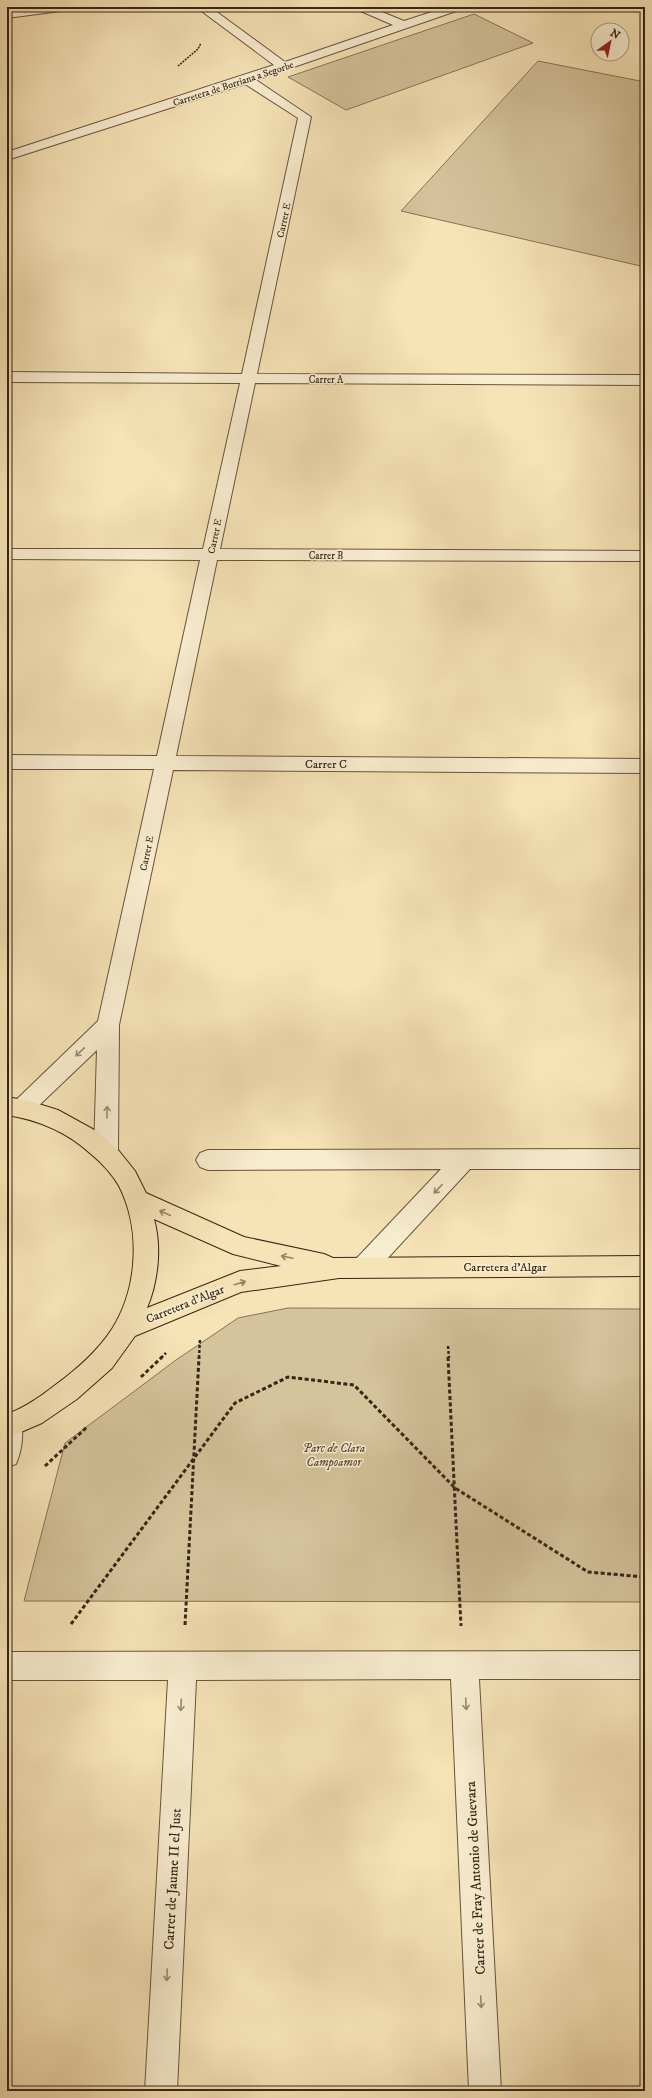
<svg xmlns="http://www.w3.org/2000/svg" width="652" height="2098" font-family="'IM FELL DW Pica',serif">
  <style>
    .green { fill: #d5c39b; stroke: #867458 }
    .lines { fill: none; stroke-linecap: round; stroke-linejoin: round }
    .minor-casing { stroke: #66543e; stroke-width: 2 }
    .major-casing { stroke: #362516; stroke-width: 2 }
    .path-far2 { stroke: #362516; stroke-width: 1.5; stroke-dasharray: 2 1; stroke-linecap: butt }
    .path-far1 { stroke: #362516; stroke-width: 2.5; stroke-dasharray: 3 2; stroke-linecap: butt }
    .path { stroke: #362516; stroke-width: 3; stroke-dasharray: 4 2.5; stroke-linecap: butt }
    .minor { fill: #f9edd0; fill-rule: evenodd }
    .major { fill: #f6e3b6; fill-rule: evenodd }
    .oneway { stroke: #988973 }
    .oneway2 { stroke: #968466 }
    .labels { text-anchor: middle; stroke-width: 3; stroke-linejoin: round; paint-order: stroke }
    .far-street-label { font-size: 10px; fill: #362516; stroke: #f9edd0 }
    .street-label { font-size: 12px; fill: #362516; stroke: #f9edd0 }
    .park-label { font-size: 12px; font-style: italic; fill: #5e4c37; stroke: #f9edd0 }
    .near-street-label { font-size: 14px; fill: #362516; stroke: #f9edd0 }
  </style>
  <rect width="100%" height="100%" fill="#f6e3b6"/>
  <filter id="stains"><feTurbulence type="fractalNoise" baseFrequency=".005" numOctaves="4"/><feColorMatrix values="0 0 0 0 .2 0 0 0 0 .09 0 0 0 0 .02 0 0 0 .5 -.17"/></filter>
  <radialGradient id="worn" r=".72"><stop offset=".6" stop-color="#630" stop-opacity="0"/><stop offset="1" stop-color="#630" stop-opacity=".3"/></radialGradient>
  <!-- green -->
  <g class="green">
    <polygon points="474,14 533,43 346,110 288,77"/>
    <polygon points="538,61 645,82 645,267 401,211"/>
    <polygon points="288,1308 645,1309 645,1602 24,1601 65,1443 176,1360 238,1318"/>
  </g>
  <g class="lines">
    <defs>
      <g id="minor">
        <polygon points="37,7 74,7 68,10 7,18 7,10"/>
        <polygon points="196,7 210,7 285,62 393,25 356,9 354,7 370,7 404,21 447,7 464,7 462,9 256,80 311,117 257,374 645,375 645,385 255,383 220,549 645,551 645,561 217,560 176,756 645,759 645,773 173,770 119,1025 118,1151 114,1158 106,1160 98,1158 94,1151 97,1050 31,1113 23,1116 15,1113 12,1107 15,1101 98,1021 154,769 7,769 7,755 157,756 200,560 7,559 7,549 203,549 240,383 7,382 7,372 242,374 298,118 245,84 7,160 7,152 274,65"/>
        <polygon points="645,1149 645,1169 470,1169 373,1274 364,1277 355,1274 352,1267 355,1260 441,1169 208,1170 200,1167 196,1160 200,1153 208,1150"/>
        <path d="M 10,1413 L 19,1417 C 25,1430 22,1450 16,1464 L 7,1467 L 7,1414 Z"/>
        <polygon points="645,1651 645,1679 479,1679 501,2091 469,2091 451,1679 196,1680 177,2091 145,2091 168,1680 7,1680 7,1652"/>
      </g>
      <path id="major" d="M 7,1097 L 29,1101 L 58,1110 L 98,1132 L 119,1151 L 135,1171 L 146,1193 L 244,1237 L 324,1254 L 333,1258 L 645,1256 L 645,1276 L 339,1278 L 241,1292 L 135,1336 L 112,1368 L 77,1399 L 42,1423 L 7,1438 L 7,1414 C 24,1408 40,1397 54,1386 C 76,1370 97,1352 112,1329 C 138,1288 141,1229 119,1186 C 112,1174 102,1163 91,1154 C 67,1132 39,1120 7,1115 ZM 154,1219 L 233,1254 L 281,1266 L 240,1271 L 147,1308 C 158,1282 162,1247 154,1219 Z"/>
    </defs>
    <!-- minor casing -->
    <use href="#minor" class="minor-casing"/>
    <!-- major casing -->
    <use href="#major" class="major-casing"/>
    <!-- path-far2 -->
    <polyline class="path-far2" points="178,66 198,49 201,43"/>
    <!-- path-far1 -->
    <g class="path-far1">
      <polyline points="448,1346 449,1358"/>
      <polyline points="161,1358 166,1353"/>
      <polyline points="199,1358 200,1338"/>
    </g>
    <!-- path -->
    <g class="path">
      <polyline points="448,1357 461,1626"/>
      <polyline points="141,1377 162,1357"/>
      <polyline points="45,1466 87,1427"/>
      <polyline points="71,1624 235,1403 288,1377 354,1385 455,1488 588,1572 645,1577"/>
      <polyline points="185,1625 199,1357"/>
    </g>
    <!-- minor -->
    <use href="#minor" class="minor"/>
    <!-- major -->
    <use href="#major" class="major"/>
  </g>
  <!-- one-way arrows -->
  <defs><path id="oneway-shaft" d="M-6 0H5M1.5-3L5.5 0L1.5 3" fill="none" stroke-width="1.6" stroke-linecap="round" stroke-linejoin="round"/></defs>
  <g class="oneway">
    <use href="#oneway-shaft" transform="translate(80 1052) rotate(136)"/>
    <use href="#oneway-shaft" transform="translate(107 1112) rotate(-89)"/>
    <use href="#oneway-shaft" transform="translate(438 1189) rotate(133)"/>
    <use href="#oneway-shaft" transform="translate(466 1704) rotate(87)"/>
    <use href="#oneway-shaft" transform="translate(181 1705) rotate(93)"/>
    <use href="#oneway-shaft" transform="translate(167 1975) rotate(93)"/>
    <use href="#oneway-shaft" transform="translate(481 2002) rotate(87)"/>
  </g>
  <g class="oneway2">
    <use href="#oneway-shaft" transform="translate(165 1213) rotate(-156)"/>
    <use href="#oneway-shaft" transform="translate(287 1257) rotate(-168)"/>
    <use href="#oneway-shaft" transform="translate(240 1283) rotate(-16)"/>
  </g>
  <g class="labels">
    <!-- far-street labels -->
    <g class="far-street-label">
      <text transform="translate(233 83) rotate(-18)" y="4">Carretera de Borriana a Segorbe</text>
      <text transform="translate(283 220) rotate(-78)" y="4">Carrer E</text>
      <text x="326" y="383">Carrer A</text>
      <text transform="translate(214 536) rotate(-78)" y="4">Carrer E</text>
      <text x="326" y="559">Carrer B</text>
      <text transform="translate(146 853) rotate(-78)" y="4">Carrer E</text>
    </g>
    <!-- street labels -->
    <g class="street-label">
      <text x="326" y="768">Carrer C</text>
      <text x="505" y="1271">Carretera d'Algar</text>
      <text transform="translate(185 1304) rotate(-22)" y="4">Carretera d'Algar</text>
    </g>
    <!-- park labels -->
    <g class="park-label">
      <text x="334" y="1452">Parc de Clara<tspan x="334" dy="14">Campoamor</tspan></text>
    </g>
    <!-- near-street labels -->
    <g class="near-street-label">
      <text transform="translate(475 1878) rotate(-93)" y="5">Carrer de Fray Antonio de Guevara</text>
      <text transform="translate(172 1879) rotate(-87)" y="5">Carrer de Jaume II el Just</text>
    </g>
  </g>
  <!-- margin -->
  <rect width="652" height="2098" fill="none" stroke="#f6e3b6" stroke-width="24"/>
  <rect x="8" y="8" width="636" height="2082" fill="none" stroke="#362516" stroke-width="2"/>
  <rect x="12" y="12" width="628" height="2074" fill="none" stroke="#362516"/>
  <!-- north arrow -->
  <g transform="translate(610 42) rotate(33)"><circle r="19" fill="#f9edd0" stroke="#ab9d86"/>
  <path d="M0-3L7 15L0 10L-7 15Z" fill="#8f2418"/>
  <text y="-6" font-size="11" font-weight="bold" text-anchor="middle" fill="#362516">N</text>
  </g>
  <rect width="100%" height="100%" filter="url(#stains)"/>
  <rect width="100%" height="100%" fill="url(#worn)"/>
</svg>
